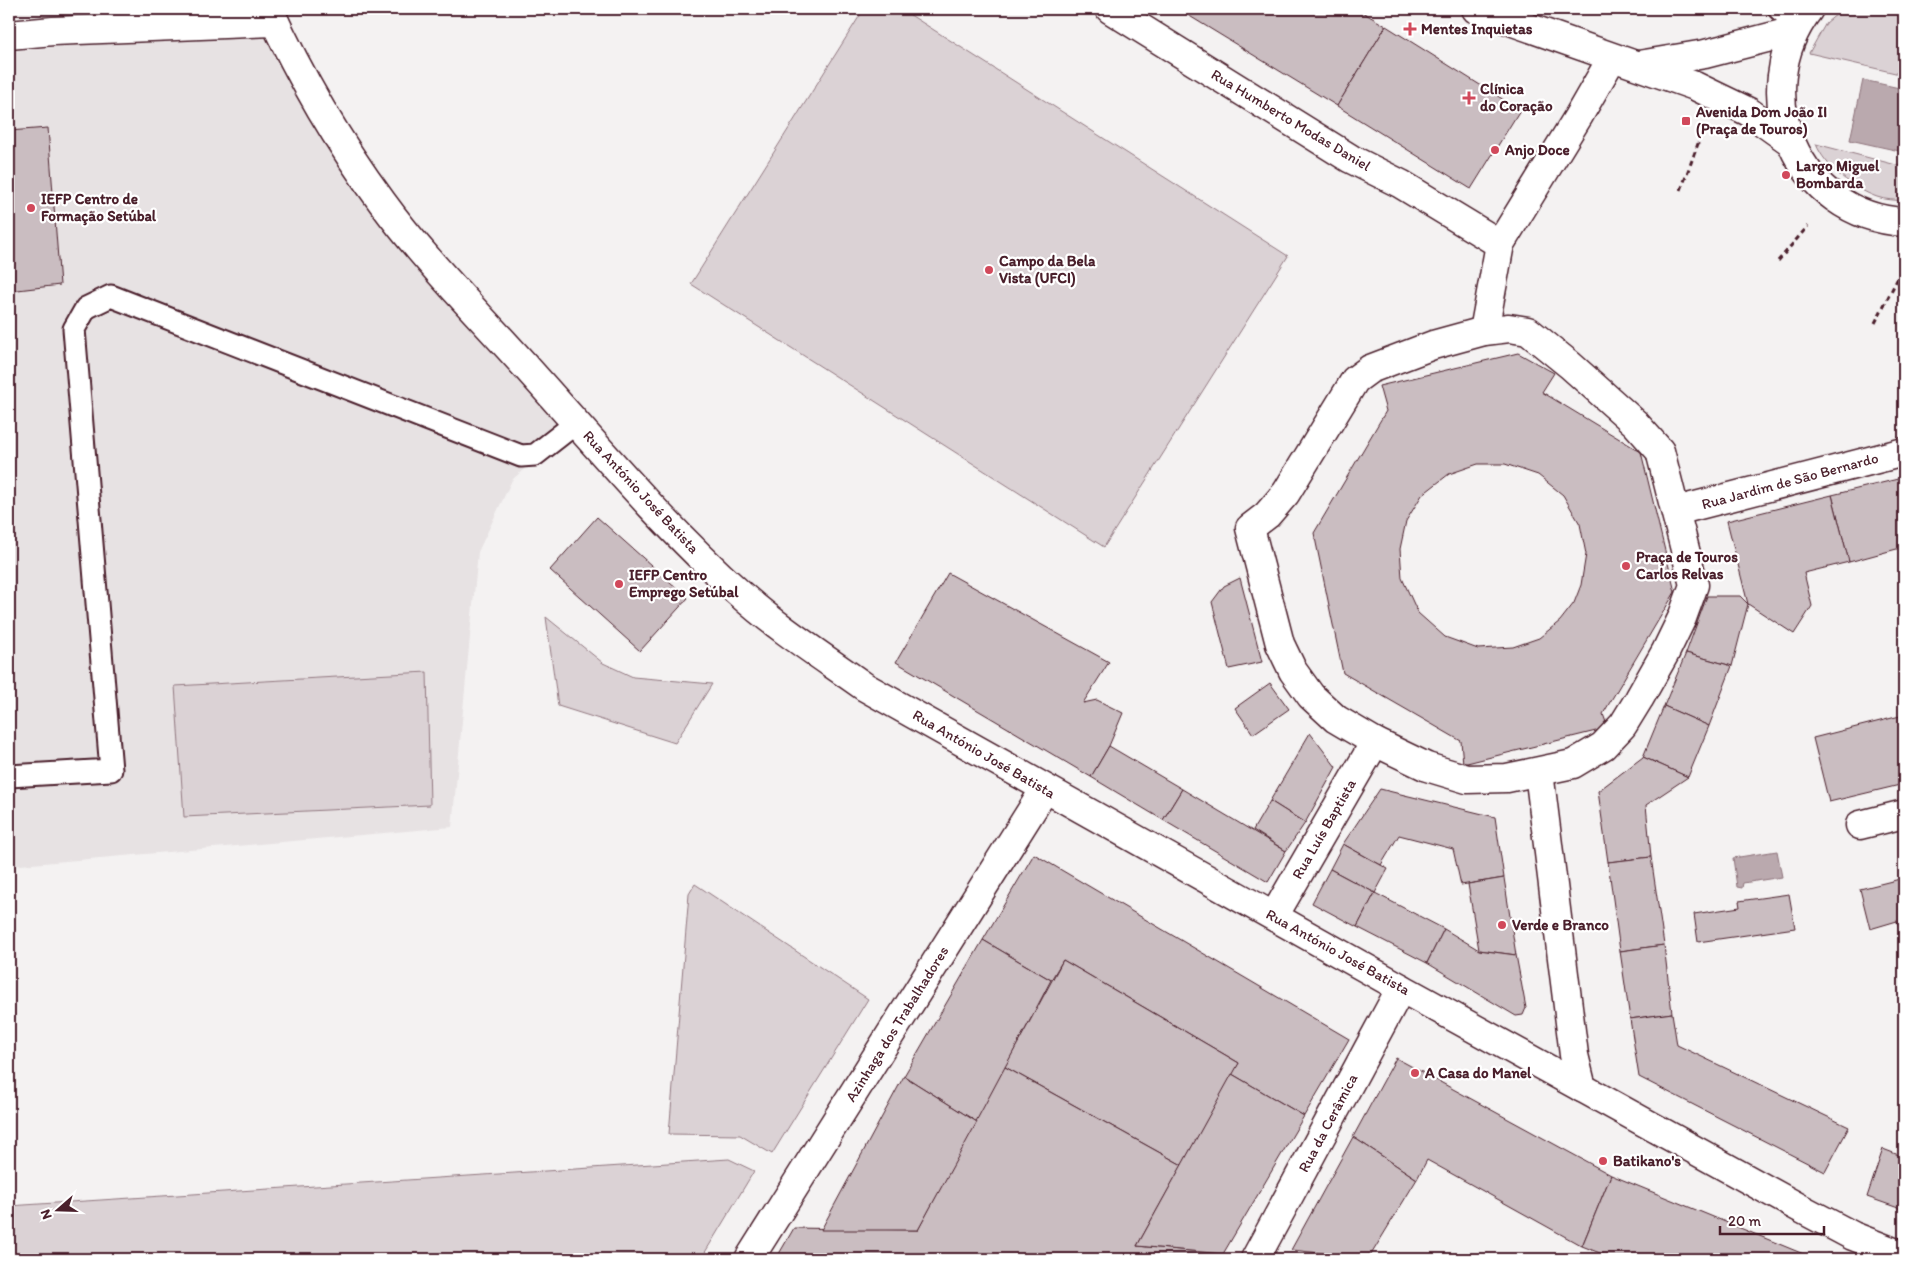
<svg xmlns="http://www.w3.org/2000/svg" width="1913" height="1268" font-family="Itim,sans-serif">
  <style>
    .built { fill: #e7e2e3 }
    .green { fill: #dbd2d5; stroke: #927880 }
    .water { fill: #baa9ae; stroke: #8d727a }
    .building { fill: #cabdc1; stroke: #4a1f2b; fill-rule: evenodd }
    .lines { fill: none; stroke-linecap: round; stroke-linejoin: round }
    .service-casing { stroke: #4a1f2b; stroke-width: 25 }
    .minor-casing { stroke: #4a1f2b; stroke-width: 31 }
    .secondary-casing { stroke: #4a1f2b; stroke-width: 31 }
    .path { stroke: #4a1f2b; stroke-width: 3; stroke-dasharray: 5 4; stroke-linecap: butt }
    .service { stroke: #fff; stroke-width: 21 }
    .minor { stroke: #fff; stroke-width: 28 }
    .secondary { stroke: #fff; stroke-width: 28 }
    .poi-dot { fill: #d1495b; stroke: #fff; stroke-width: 2 }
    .labels { text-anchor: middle; stroke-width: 4.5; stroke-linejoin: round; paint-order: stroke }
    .poi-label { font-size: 15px; font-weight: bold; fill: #4a1f2b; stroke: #fff; text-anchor: start }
    .street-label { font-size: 15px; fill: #4a1f2b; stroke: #fff }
  </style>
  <rect width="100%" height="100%" fill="#f4f2f2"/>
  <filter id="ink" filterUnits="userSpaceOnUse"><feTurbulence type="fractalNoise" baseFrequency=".02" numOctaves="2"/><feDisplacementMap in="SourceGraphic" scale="10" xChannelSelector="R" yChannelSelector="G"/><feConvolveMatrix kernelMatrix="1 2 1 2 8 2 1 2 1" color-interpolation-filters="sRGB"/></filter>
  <g filter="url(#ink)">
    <!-- built -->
    <polygon class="built" points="266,29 566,431 512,480 478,552 452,827 9,866 9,51"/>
    <!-- green -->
    <g class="green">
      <polygon points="864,9 901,9 1288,256 1104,547 691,284"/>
      <polygon points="1843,9 1904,9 1904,75 1809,53 1826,23"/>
      <path d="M 1816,144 L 1904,167 L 1904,201 C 1896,200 1885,200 1877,197 C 1854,189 1825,167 1816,144 Z"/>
      <polygon points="546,617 603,663 633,677 712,684 675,743 558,706"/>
      <polygon points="427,672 430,805 184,817 175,686"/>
      <polygon points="695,884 868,999 772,1154 740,1135 669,1134 689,894"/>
      <polygon points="729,1159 754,1171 701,1259 9,1259 9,1206"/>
    </g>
    <!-- water -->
    <g class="water">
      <polygon points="1863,80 1904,89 1904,152 1850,140"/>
      <polygon points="1777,851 1782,877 1743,883 1742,888 1737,887 1733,858"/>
    </g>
    <!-- building -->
    <g class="building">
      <polygon points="157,9 220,9 217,15 158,17"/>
      <polygon points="1178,9 1357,9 1386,26 1337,106"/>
      <polygon points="1386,26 1520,110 1471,189 1337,106"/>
      <polygon points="48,128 60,285 9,291 9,131"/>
      <path d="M 1518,353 L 1554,373 L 1542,392 L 1641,452 L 1675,592 L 1603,714 L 1608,728 L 1463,764 L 1461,741 L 1343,673 L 1314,533 L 1386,411 L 1379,386 ZM 1478,464 L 1505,464 L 1538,475 L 1563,495 L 1580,524 L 1586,554 L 1581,585 L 1574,603 L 1560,621 L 1539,638 L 1513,647 L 1478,649 L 1445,637 L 1418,613 L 1402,578 L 1400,549 L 1406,521 L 1422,495 L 1449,474 Z"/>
      <polygon points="1902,478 1904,488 1904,547 1849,562 1832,495"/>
      <polygon points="1832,495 1849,562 1804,573 1812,606 1794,634 1748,604 1727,521"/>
      <polygon points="597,517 688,598 640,651 550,570"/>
      <polygon points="948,573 1109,662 1083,703 1097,700 1123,713 1109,746 1091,777 896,662"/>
      <polygon points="1240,578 1262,662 1229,669 1212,602 1224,586"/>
      <polygon points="1707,596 1740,596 1748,604 1732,666 1686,653"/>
      <polygon points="1686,653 1732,666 1709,726 1664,706"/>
      <polygon points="1270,683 1289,709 1253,734 1235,708"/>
      <polygon points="1664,706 1709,726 1688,777 1643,757"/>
      <polygon points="1904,715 1904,784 1829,802 1813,738"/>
      <polygon points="1310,733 1336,767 1305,823 1270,801"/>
      <polygon points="1109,746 1182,789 1163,820 1091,777"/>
      <polygon points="1643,757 1688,777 1646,805 1651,857 1608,862 1598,791"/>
      <polygon points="1182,789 1286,851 1268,882 1163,820"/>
      <polygon points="1380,789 1495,817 1504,878 1461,885 1453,849 1399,835 1381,865 1343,844"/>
      <polygon points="1270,801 1305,823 1286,851 1253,830"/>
      <polygon points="1343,844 1388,869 1375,893 1330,869"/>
      <polygon points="1034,854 1349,1039 1304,1116 1232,1074 1239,1063 1063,960 1051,980 983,940"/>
      <polygon points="1651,857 1664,945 1620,951 1608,862"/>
      <polygon points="1330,869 1375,893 1357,927 1312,903"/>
      <polygon points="1504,878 1516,955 1479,950 1468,884"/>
      <polygon points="1904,878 1904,947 1897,921 1870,929 1860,889"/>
      <polygon points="1375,893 1444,929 1427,963 1357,927"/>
      <polygon points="1789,894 1795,928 1698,942 1694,914 1740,907 1739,901"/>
      <polygon points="1444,929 1479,950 1516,955 1526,1008 1523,1015 1516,1016 1427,963"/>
      <polygon points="983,940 1051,980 977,1122 904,1076"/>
      <polygon points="1664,945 1672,1013 1630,1019 1620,951"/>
      <polygon points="1063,960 1239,1063 1182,1165 1005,1067"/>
      <polygon points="1672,1013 1677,1045 1849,1127 1825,1172 1639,1077 1630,1019"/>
      <polygon points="1396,1058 1611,1175 1582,1246 1427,1160 1417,1179 1353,1137"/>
      <polygon points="1005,1067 1182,1165 1137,1246 1223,1254 1220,1259 776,1259 794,1228 918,1230"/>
      <polygon points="1232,1074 1304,1116 1223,1254 1137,1246"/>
      <polygon points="904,1076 977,1122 918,1230 821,1230"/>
      <polygon points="1353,1137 1417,1179 1369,1258 1291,1250"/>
      <polygon points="1883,1149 1904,1157 1904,1210 1867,1197"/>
      <polygon points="1611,1175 1801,1253 1800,1259 1615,1259 1582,1246"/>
      <polygon points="1801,1253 1819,1259 1800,1259"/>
    </g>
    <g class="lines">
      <defs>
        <g id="service">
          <polyline points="1779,9 1798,25"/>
          <polyline points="9,776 111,770 74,329 86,308 111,296 521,456 535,455 576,423"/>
        </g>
        <g id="minor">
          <polyline points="1110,9 1351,159 1401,184 1500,244"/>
          <polyline points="9,35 53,31 275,22"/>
          <polygon points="1509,328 1528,331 1570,365 1635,423 1660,451 1694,585 1682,618 1665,653 1639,699 1623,725 1603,746 1573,764 1507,778 1467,779 1427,767 1375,742 1336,719 1311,696 1293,671 1280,644 1250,528 1267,515 1286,493 1355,380 1370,369 1433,345 1484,331"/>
          <polyline points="1484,331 1500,244 1578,117 1612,58"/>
          <polyline points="1676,511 1904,452"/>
          <polyline points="1539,772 1574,1055 1582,1088"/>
          <polyline points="1860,825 1904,814"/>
          <polyline points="1274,916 1375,742"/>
          <polyline points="749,1259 1045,789"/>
          <polyline points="1255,1259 1401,988"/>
        </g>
        <g id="secondary">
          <path d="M 269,9 C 300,77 338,142 382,202 C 425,261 478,313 527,368 C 596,445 663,525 740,594 C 779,629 823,657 865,687 L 1401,988 L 1798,1207 L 1853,1236 L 1904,1256"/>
          <polyline points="1476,9 1695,86 1749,112 1791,142"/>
          <path d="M 1809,9 C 1745,93 1797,216 1904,222"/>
          <polyline points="1639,65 1705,54 1794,31"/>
        </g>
      </defs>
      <!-- service casing -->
      <use href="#service" class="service-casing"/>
      <!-- minor casing -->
      <use href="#minor" class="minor-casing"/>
      <!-- secondary casing -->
      <use href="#secondary" class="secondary-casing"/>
      <!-- path -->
      <g class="path">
        <polyline points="1681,190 1699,141"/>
        <polyline points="1778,261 1808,226"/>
        <polyline points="1875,323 1904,266"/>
      </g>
      <!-- service -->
      <use href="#service" class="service"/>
      <!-- minor -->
      <use href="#minor" class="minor"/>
      <!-- secondary -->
      <use href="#secondary" class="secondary"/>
    </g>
  </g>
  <!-- markers -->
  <g class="poi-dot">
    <path d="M1407.5 21.5h5v5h5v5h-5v5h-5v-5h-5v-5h5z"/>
    <path d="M1466.5 90.5h5v5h5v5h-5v5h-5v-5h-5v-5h5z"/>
    <rect x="1681" y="116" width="10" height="10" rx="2.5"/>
    <circle cx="1495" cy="150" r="5"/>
    <circle cx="1786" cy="175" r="5"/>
    <circle cx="31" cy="208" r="5"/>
    <circle cx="989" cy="270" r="5"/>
    <circle cx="1626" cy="566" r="5"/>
    <circle cx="619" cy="584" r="5"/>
    <circle cx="1502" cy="925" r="5"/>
    <circle cx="1415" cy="1073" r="5"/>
    <circle cx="1603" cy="1161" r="5"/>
  </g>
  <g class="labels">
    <!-- poi labels -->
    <g class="poi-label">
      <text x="1421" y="34">Mentes Inquietas</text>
      <text x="1480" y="94">Clínica<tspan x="1480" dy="17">do Coração</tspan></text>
      <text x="1696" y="117">Avenida Dom João II<tspan x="1696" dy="17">(Praça de Touros)</tspan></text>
      <text x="1505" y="155">Anjo Doce</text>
      <text x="1796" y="171">Largo Miguel<tspan x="1796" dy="17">Bombarda</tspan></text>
      <text x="41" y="204">IEFP Centro de<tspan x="41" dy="17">Formação Setúbal</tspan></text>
      <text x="999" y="266">Campo da Bela<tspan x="999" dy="17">Vista (UFCI)</tspan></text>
      <text x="1636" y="562">Praça de Touros<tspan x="1636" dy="17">Carlos Relvas</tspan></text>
      <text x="629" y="580">IEFP Centro<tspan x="629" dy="17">Emprego Setúbal</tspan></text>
      <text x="1512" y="930">Verde e Branco</text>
      <text x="1425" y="1078">A Casa do Manel</text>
      <text x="1613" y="1166">Batikano's</text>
    </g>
    <!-- street labels -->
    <g class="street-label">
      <text transform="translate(1291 120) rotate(31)" y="5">Rua Humberto Modas Daniel</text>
      <text transform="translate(1790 481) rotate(-15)" y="5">Rua Jardim de São Bernardo</text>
      <text transform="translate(641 492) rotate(47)" y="5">Rua António José Batista</text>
      <text transform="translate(984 754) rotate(30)" y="5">Rua António José Batista</text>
      <text transform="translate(1324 829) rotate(-60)" y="5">Rua Luís Baptista</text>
      <text transform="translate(1338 952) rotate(29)" y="5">Rua António José Batista</text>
      <text transform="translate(897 1024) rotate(-58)" y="5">Azinhaga dos Trabalhadores</text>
      <text transform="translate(1328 1123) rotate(-62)" y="5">Rua da Cerâmica</text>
    </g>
  </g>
  <!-- margin -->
  <rect width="1913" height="1268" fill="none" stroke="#fff" stroke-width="30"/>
  <rect x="15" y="15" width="1883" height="1238" fill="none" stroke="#4a1f2b" stroke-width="2" filter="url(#ink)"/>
  <!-- north arrow -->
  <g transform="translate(58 1210) rotate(250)" stroke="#ffffff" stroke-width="4" paint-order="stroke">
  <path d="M0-4L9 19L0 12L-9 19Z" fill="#4a1f2b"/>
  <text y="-8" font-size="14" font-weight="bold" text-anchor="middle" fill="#4a1f2b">N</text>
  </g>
  <!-- scale -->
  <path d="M1720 1226v8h104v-8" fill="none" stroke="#4a1f2b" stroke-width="2.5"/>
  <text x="1728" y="1226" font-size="15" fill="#4a1f2b" stroke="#ffffff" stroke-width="4" paint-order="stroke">20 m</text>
</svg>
